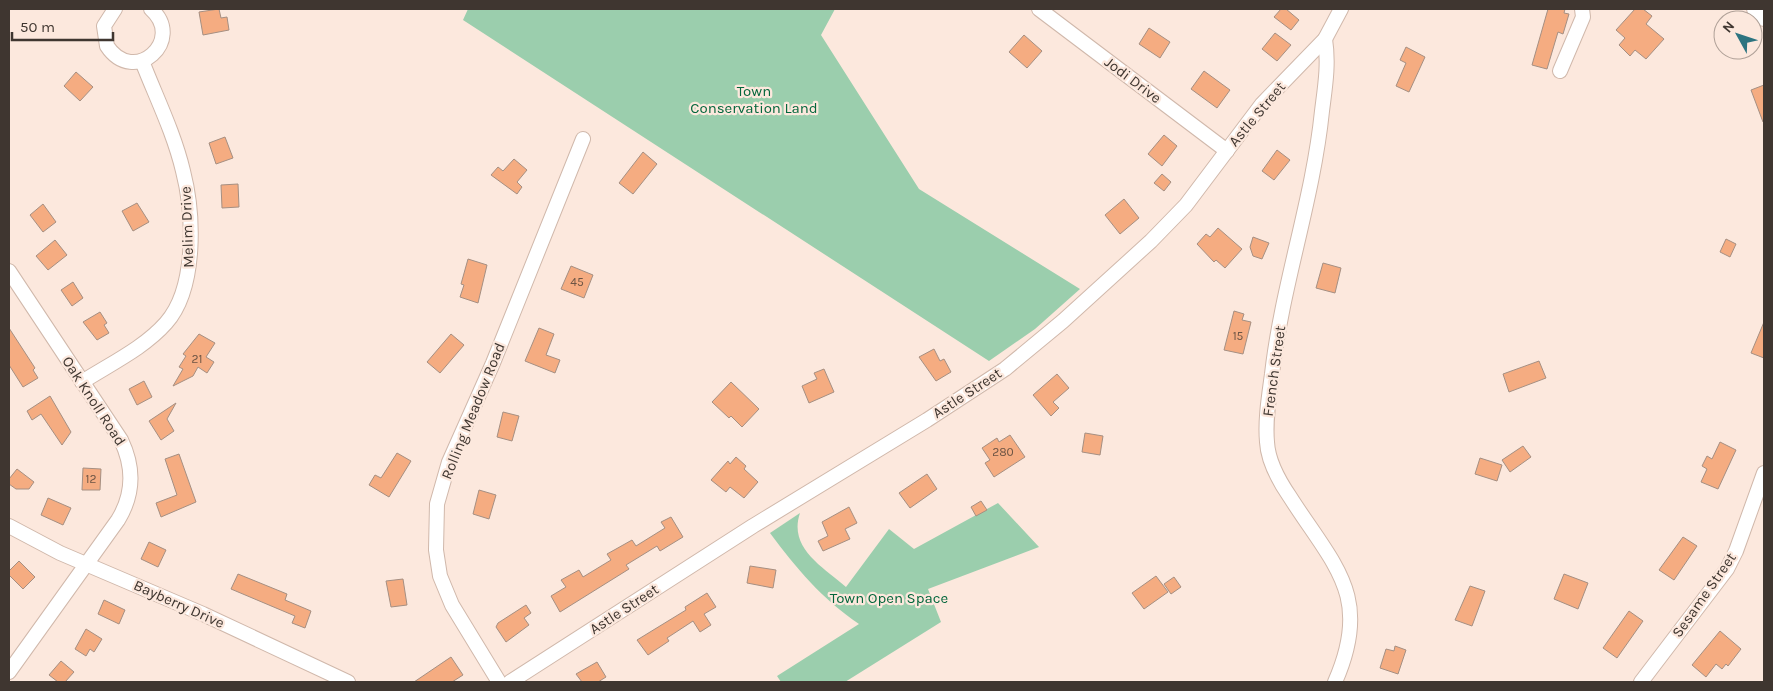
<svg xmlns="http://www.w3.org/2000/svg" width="1773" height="691" font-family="Karla,sans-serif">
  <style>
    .green { fill: #9bcead }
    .building { fill: #f5ac81; stroke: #a58f82 }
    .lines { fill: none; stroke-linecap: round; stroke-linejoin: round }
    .minor-casing { stroke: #d0b8ab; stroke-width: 16 }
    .minor { stroke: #fff; stroke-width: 14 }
    .labels { text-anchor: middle; stroke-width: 4.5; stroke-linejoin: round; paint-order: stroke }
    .number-label { font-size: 12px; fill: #6c5444 }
    .street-label { font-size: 15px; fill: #3f3630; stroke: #fce8dd }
    .park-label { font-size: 15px; fill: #03663b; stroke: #fce8dd }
  </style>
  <rect width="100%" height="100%" fill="#fce8dd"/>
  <!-- green -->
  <g class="green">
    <polygon points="468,9 835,9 821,35 919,189 1080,289 1035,329 989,361 463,20"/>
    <path d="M 998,503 L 1039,547 L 928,589 L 941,622 L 845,682 L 781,682 L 777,676 L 859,624 C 822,599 796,568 770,533 L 800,513 C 788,548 823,567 846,587 L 889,529 L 914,549 Z"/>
  </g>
  <!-- building -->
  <g class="building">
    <polygon points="219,9 221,18 227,17 229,30 203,35 199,12"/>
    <polygon points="1281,9 1286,9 1299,20 1291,30 1274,17"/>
    <polygon points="1548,9 1565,9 1564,13 1569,14 1563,34 1558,32 1547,69 1532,65"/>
    <polygon points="1635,9 1643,9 1652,16 1646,24 1664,39 1646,59 1635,50 1630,56 1619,45 1625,38 1616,30"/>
    <polygon points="1149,28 1170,42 1160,58 1139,44"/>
    <polygon points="1275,33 1291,45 1277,61 1262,49"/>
    <polygon points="1024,35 1042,51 1027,68 1009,52"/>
    <polygon points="1406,47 1425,57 1409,92 1396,86 1406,63 1400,60"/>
    <polygon points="1204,71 1230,90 1217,108 1191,89"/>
    <polygon points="76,72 93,87 80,101 64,86"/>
    <polygon points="1764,85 1764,122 1763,122 1751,90"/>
    <polygon points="1164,135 1177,146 1162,166 1148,154"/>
    <polygon points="225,137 233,158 216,164 209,143"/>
    <polygon points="1277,150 1290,160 1274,180 1262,171"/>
    <polygon points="643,152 657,164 633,194 619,183"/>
    <polygon points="514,159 527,170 517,182 522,187 517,194 491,175 498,167 503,171"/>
    <polygon points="1162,174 1171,182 1164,191 1154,183"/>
    <polygon points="238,184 239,207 222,208 221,185"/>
    <polygon points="1124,199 1139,218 1120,234 1105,215"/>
    <polygon points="137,203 149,222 133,231 122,211"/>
    <polygon points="43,204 56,222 43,232 30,215"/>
    <polygon points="1218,228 1242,249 1225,268 1216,260 1214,262 1197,244 1206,234 1210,237"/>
    <polygon points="1253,237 1269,243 1262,259 1253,256 1250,247"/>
    <polygon points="1726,239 1736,244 1730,257 1720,252"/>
    <polygon points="55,240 67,255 48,270 36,256"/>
    <polygon points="468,259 487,265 478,303 460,297 464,285 461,284"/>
    <polygon points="1323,263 1341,268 1335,293 1316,288"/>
    <polygon points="571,266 593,275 584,298 561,289"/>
    <polygon points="73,282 83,298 72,306 61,290"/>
    <polygon points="1234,311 1244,314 1242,320 1251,322 1243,354 1224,350"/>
    <polygon points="100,312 107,323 104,325 109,333 97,340 83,322"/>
    <polygon points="1764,322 1764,358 1751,353"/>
    <polygon points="9,328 35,368 33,370 38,378 23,387 9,365"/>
    <polygon points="539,328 554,334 546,355 560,360 555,373 525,361"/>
    <polygon points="199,334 215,343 206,357 214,362 207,373 198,367 193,376 173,386 183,369 179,367 186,356 183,354"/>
    <polygon points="451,334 464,345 440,373 427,362"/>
    <polygon points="934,349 940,361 944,359 951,372 936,381 919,357"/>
    <polygon points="1539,361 1546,378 1509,392 1503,374"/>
    <polygon points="824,369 834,392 809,403 802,386 817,379 814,373"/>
    <polygon points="1057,374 1069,388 1053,402 1059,408 1051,416 1033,395"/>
    <polygon points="144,381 152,397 137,405 129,389"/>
    <polygon points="731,382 759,409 742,427 731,416 729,418 712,402"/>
    <polygon points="50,396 71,432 62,445 41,414 32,420 27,411"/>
    <polygon points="176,403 167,419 174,431 161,440 149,421"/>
    <polygon points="503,412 519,416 512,441 497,437"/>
    <polygon points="1085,433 1103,436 1100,455 1082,452"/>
    <polygon points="1010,435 1025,457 994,477 985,463 990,460 982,448 997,438 999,442"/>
    <polygon points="1720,442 1736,450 1718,489 1701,482 1707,469 1702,466 1707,456 1712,459"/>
    <polygon points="1523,446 1531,457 1510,472 1502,460"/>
    <polygon points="397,453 411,461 389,497 369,485 375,475 381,478"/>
    <polygon points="179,454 196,502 161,517 156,503 177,495 165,459"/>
    <polygon points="736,457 746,466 744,469 758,482 744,498 730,487 726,492 711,480 728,461 730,464"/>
    <polygon points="1480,458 1502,465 1497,481 1475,474"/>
    <polygon points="83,468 101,469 100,490 82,490"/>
    <polygon points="17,469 34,482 29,489 16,489 9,484 9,479"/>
    <polygon points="927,474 937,489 910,508 899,493"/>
    <polygon points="479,490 496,495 489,519 473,514"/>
    <polygon points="48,498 71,508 63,525 41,515"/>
    <polygon points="981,501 987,510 976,516 971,507"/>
    <polygon points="849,507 857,523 845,529 850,539 823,551 818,541 828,536 822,522"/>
    <polygon points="671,517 683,537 660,551 657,546 626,565 629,569 560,612 551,596 566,587 561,580 579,570 583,577 611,560 607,554 616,549 632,540 636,546 665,528 661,522"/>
    <polygon points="1683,537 1697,546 1674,580 1659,570"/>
    <polygon points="149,542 166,550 158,567 141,559"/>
    <polygon points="19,561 35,577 23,589 9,575 9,571"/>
    <polygon points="750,566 776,570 773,588 747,583"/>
    <polygon points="238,574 287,594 285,600 311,611 305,628 292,623 295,616 231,589"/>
    <polygon points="1564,574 1588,583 1578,609 1554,599"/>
    <polygon points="1156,576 1168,592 1144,609 1132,593"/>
    <polygon points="1174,577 1181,587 1171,594 1164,584"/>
    <polygon points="403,579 407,605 391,607 386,581"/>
    <polygon points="1470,586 1485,591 1472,626 1455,620"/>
    <polygon points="707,593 716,607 704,614 711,625 700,632 693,621 667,638 669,641 648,655 637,640 686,610 685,607"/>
    <polygon points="104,600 125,610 119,624 98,614"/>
    <polygon points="526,605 531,613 524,618 529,625 506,642 496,627 498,623"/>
    <polygon points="1629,611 1643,621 1617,658 1603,648"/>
    <polygon points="86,629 102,639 94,652 90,649 86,656 75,649"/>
    <polygon points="1720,631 1741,649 1728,666 1726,664 1722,669 1716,664 1706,677 1692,665"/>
    <polygon points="1395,646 1406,650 1398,674 1380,668 1386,649 1394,651"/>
    <polygon points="451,657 463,675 452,682 414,682"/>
    <polygon points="61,661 74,672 65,682 58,682 49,675"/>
    <polygon points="597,662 606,677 598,682 582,682 576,674"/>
  </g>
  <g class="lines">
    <defs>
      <g id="minor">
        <path d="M 115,9 L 104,26 L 107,46 C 134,87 186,40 151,9"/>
        <polyline points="1039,9 1227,151"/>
        <polyline points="1754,9 1764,19"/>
        <path d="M 1325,39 C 1329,64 1325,87 1322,111 C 1313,200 1282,285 1272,374 C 1269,396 1265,420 1267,442 C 1268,462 1279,481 1290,497 C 1334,566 1373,596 1335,682"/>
        <polyline points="1560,71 1583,17 1582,9"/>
        <path d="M 9,271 L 121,440 C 134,467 134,494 118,520 L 9,672"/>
        <path d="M 82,382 C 110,364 144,348 166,323 C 197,288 194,214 183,171 C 174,133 156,97 142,61"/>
        <polyline points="9,526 60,553 203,614 348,682"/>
        <polyline points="499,682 452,605 440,576 436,550 437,504 449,462 493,363 583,139"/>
        <polyline points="510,682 753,526 927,420 1005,369 1063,321 1151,241 1186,205 1262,104 1325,39 1341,9"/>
        <polyline points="1641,682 1727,569 1736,551 1764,473"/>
      </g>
    </defs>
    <!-- minor casing -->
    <use href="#minor" class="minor-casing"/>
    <!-- minor -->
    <use href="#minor" class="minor"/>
  </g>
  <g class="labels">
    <!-- number labels -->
    <g class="number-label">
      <text x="577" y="286">45</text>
      <text x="1238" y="340">15</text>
      <text x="197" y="363">21</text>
      <text x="1003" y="456">280</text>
      <text x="91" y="483">12</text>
    </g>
    <!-- street labels -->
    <g class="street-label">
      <text transform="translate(1133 80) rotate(37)" y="5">Jodi Drive</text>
      <text transform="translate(1257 114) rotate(-50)" y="5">Astle Street</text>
      <text transform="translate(187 227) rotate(-92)" y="5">Melim Drive</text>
      <text transform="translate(1274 371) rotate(-82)" y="5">French Street</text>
      <text transform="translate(967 393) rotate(-33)" y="5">Astle Street</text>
      <text transform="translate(94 401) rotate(57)" y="5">Oak Knoll Road</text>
      <text transform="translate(473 411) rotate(-68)" y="5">Rolling Meadow Road</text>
      <text transform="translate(1704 595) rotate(-55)" y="5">Sesame Street</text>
      <text transform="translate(179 604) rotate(24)" y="5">Bayberry Drive</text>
      <text transform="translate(624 609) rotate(-33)" y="5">Astle Street</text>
    </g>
    <!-- park labels -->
    <g class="park-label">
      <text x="754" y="96">Town<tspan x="754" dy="17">Conservation Land</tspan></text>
      <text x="889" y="603">Town Open Space</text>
    </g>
  </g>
  <!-- border -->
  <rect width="1773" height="691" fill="none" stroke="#3f3630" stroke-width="20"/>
  <!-- north arrow -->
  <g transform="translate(1738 35) rotate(310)"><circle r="24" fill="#fce8dd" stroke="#b0a198"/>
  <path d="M0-4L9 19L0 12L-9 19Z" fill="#2d7480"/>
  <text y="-8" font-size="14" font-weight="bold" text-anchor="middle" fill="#3f3630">N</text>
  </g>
  <!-- scale -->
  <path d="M12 32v8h101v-8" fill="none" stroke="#3f3630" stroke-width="2.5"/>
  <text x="20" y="32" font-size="15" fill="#3f3630" stroke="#fce8dd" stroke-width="4" paint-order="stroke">50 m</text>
</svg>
